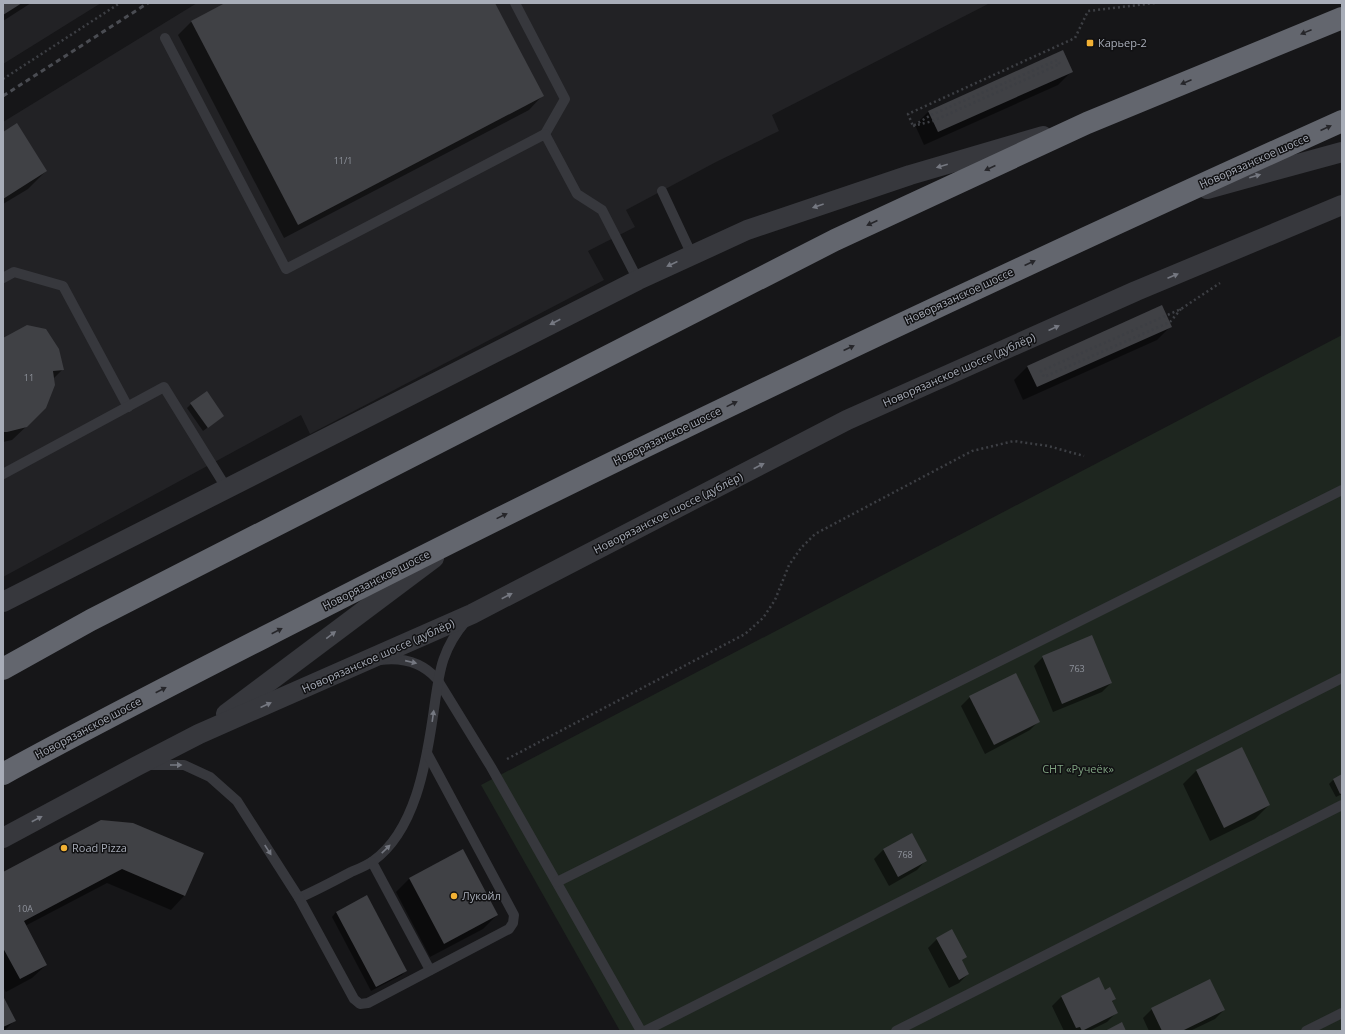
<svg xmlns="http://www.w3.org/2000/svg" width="1345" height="1034" font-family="'Open Sans',sans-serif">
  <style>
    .built { fill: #222225 }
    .green { fill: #1e261f }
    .shadow { fill: #0007 }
    .building { fill: #404145 }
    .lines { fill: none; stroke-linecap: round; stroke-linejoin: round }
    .path { stroke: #3d3f44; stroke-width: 2.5; stroke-dasharray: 2 3; stroke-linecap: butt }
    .lane { stroke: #37383d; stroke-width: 10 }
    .street { stroke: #37383d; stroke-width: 20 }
    .highway { stroke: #63666e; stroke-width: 22 }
    .rail { stroke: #4a4c52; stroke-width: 3; stroke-dasharray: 5 4; stroke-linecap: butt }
    .oneway { fill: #26262a }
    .oneway2 { fill: #757881 }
    .poi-dot { fill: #f2b134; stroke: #111113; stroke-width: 1.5 }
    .labels { text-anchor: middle; stroke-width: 3; stroke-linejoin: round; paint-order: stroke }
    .number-label { font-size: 9px; fill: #8e929b }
    .poi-label { font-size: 11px; fill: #a8adb8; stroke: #111113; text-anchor: start }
    .street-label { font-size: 11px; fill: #a8adb8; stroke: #111113 }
    .park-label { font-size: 11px; fill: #7fa381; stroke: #111113 }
  </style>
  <rect width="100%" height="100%" fill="#161618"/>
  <!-- built -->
  <g class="built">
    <polygon points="3,3 101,3 3,64"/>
    <polygon points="197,3 990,3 772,115 779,131 716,162 626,210 635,227 588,251 604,280 310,434 301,415 3,577 3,122"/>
  </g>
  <!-- green -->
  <polygon class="green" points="1342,335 1342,1031 620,1031 481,785"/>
  <!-- shadow -->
  <g class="shadow">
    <polygon points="3,3 31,3 3,21"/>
    <polygon points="227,3 494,3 542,96 529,110 284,238 178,35 192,21"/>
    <polygon points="1072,71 1058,85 924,145 915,125 929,111"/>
    <polygon points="3,133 46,171 28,189 3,204"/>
    <polygon points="1171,326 1157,340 1023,400 1014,380 1028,366"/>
    <polygon points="3,339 63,369 53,379 31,422 12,440 3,442"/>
    <polygon points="191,404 223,416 203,431 187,408"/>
    <polygon points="1043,657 1111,683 1102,692 1053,712 1034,666"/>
    <polygon points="970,697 1039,721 1030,730 985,754 961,706"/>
    <polygon points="1197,770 1269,805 1255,819 1210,841 1183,784"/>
    <polygon points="1342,775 1342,794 1336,797 1329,784 1333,780"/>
    <polygon points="912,834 926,860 917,870 889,886 874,859 883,850"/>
    <polygon points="202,853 184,896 171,910 107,883 25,926 46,965 32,978 6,992 3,987 3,873"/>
    <polygon points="410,878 497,915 483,929 430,957 396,892"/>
    <polygon points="336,912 406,970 402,975 371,991 332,917"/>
    <polygon points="937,939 966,957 961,961 968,974 959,983 949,988 928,948"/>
    <polygon points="1098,978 1105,991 1115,999 1111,1003 1116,1013 1107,1022 1089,1031 1064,1031 1052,1006 1061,997"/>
    <polygon points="3,999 14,1021 4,1031 3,1031"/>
    <polygon points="1152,1009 1224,1010 1215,1019 1190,1031 1149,1031 1143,1018"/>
  </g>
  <!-- building -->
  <g class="building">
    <polygon points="3,3 22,3 3,15"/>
    <polygon points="225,3 495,3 544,96 298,225 191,21"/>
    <polygon points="1063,50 1073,72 938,132 928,111"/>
    <polygon points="17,123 47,171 3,199 3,132"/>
    <polygon points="1162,305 1172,327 1037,387 1027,366"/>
    <polygon points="27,325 46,329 59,349 64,370 53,371 55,385 46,408 27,427 7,432 3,432 3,338"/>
    <polygon points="207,391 224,416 208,428 190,403"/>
    <polygon points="1092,635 1112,683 1062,704 1042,656"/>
    <polygon points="1016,673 1040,722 994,745 969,696"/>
    <polygon points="1242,747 1270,805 1224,828 1196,770"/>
    <polygon points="1342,774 1342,793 1340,794 1333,779"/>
    <polygon points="101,820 133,823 204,853 185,896 122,869 24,921 47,965 20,979 3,948 3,872"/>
    <polygon points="912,833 927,861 898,877 883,849"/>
    <polygon points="463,849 498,915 444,944 409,878"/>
    <polygon points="367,895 407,971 376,987 336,912"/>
    <polygon points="952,929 967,957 962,960 969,974 959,980 936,938"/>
    <polygon points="1099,977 1105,990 1110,987 1116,999 1112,1001 1118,1013 1082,1031 1080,1027 1076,1028 1061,996"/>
    <polygon points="1210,979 1225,1010 1182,1031 1162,1031 1151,1008"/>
    <polygon points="3,996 16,1021 3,1027"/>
    <polygon points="1122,1022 1126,1031 1105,1031"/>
  </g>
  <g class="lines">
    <!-- path -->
    <g class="path">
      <polyline points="3,79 120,3"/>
      <polyline points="913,126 933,121 1060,64 1057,60 931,115 913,126 908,114 1075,38 1088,11 1155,3"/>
      <polyline points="1181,309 1170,322 1044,377 1041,371 1181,309 1220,283"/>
      <polyline points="507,759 745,634 763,618 775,600 789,565 801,548 815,534 972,451 1014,441 1048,446 1084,456"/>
    </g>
    <!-- lane -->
    <g class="lane">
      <polyline points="515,3 565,99 545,134"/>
      <polyline points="165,38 286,269 545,134 577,194 602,210 638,280"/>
      <polyline points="662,191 692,255"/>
      <polyline points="3,278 14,272 63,286 128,407"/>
      <polyline points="3,474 164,387 227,489"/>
      <path d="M 380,660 C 403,657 422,662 437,679 L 491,767 L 641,1031"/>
      <path d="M 147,765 L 184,765 L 210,777 L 237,801 L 299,898 C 317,890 334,881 351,872 C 358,869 366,866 373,861 C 415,831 426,764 433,716 C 439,677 439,652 466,621"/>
      <polyline points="372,862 430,970"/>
      <polyline points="557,882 1342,490"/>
      <polyline points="299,898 354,999 360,1004 368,1003 509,929 513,923 514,915 427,753"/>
      <polyline points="645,1031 1342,678"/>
      <polyline points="896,1031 1342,805"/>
      <polyline points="1306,1031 1342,1013"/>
    </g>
    <!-- street -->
    <g class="street">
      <polyline points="1207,189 1342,152"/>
      <polyline points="3,602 638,280 747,230 910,175 1043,136"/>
      <polyline points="226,714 434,558"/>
      <polyline points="3,838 137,766 199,734 472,614 847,420 1136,291 1342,205"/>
    </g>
    <!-- highway -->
    <g class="highway">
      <polyline points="3,669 91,620 835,240 1087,123 1342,18"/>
      <path d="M 3,774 C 112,714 224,658 335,601 C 666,432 1003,274 1342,121"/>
    </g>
    <!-- rail -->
    <polyline class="rail" points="3,96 148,3"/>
  </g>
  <!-- one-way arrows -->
  <defs><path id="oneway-solid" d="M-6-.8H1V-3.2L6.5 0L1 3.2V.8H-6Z"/></defs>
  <g class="oneway">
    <use href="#oneway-solid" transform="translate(1306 32) rotate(158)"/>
    <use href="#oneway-solid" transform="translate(1186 82) rotate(157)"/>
    <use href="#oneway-solid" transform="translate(1326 128) rotate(-24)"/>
    <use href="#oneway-solid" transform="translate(990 168) rotate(155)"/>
    <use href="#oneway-solid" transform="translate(872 223) rotate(155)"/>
    <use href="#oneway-solid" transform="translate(1030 263) rotate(-25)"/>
    <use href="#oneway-solid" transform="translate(849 348) rotate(-25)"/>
    <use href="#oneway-solid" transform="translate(732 404) rotate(-26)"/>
    <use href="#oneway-solid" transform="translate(502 516) rotate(-26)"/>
    <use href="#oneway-solid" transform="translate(277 631) rotate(-27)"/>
    <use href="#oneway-solid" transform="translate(161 690) rotate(-27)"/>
  </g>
  <g class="oneway2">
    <use href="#oneway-solid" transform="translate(942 166) rotate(164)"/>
    <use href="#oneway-solid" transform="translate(1255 176) rotate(-16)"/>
    <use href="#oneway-solid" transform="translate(818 206) rotate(161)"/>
    <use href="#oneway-solid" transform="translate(672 264) rotate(155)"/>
    <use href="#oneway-solid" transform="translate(1173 276) rotate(-23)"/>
    <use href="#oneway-solid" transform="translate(555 322) rotate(153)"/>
    <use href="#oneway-solid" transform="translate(1054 328) rotate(-24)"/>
    <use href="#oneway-solid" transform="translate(759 466) rotate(-27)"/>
    <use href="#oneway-solid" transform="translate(507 596) rotate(-27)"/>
    <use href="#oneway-solid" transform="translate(331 635) rotate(-37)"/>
    <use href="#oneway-solid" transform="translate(411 662) rotate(13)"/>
    <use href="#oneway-solid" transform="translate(266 705) rotate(-24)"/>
    <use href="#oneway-solid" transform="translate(433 716) rotate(-82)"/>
    <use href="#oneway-solid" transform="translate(176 765)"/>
    <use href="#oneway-solid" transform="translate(37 819) rotate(-28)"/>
    <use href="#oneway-solid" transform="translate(386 849) rotate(-44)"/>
    <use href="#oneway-solid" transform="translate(268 850) rotate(57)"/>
  </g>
  <!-- markers -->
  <g class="poi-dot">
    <rect x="1086" y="39" width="8" height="8" rx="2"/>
    <circle cx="64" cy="848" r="4"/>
    <circle cx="454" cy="896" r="4"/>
  </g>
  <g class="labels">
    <!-- number labels -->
    <g class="number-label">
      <text x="343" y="164">11/1</text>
      <text x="29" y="381">11</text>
      <text x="1077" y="672">763</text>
      <text x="905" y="858">768</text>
      <text x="25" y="912">10А</text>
    </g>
    <!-- poi labels -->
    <g class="poi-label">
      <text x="1098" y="47">Карьер-2</text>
      <text x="72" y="852">Road Pizza</text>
      <text x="462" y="900">Лукойл</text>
    </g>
    <!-- street labels -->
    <g class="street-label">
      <text transform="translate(1254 161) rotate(-24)" y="4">Новорязанское шоссе</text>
      <text transform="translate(959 296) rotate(-25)" y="4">Новорязанское шоссе</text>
      <text transform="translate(959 370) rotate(-24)" y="4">Новорязанское шоссе (дублёр)</text>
      <text transform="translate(667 436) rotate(-26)" y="4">Новорязанское шоссе</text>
      <text transform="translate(668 513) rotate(-27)" y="4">Новорязанское шоссе (дублёр)</text>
      <text transform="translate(376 580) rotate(-27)" y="4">Новорязанское шоссе</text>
      <text transform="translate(378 656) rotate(-24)" y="4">Новорязанское шоссе (дублёр)</text>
      <text transform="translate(88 728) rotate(-28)" y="4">Новорязанское шоссе</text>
    </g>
    <!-- park labels -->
    <g class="park-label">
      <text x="1078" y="773">СНТ «Ручеёк»</text>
    </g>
  </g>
  <!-- border -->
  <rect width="1345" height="1034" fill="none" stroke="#a8adb8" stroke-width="8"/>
</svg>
